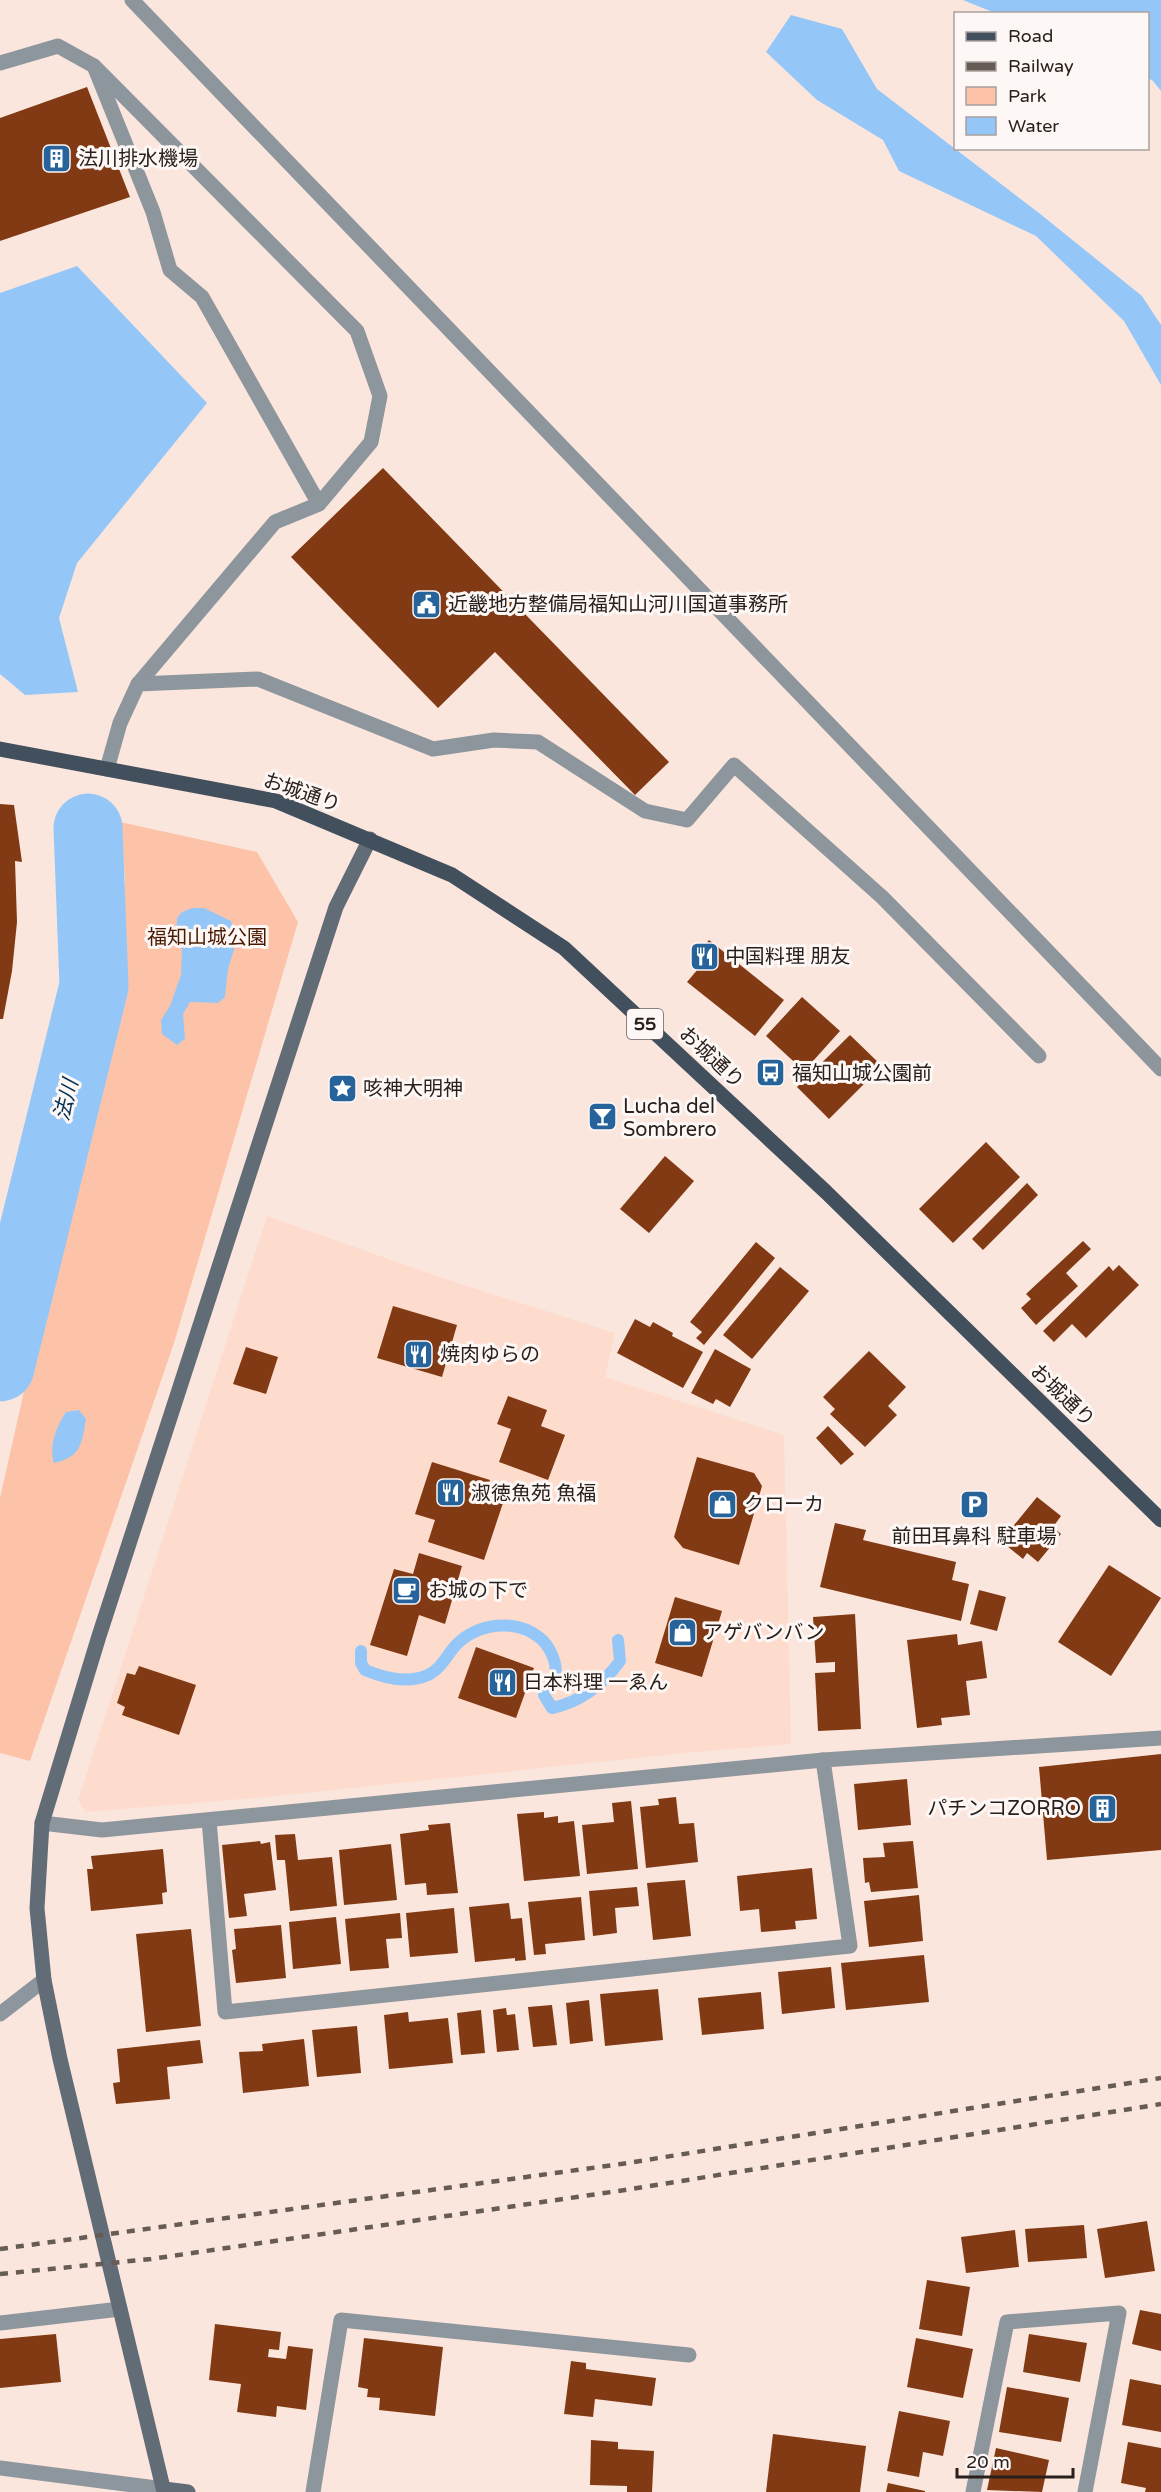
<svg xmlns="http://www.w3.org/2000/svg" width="1161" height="2492" font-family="'Varela Round','Noto Sans JP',sans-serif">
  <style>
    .built { fill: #fedccd }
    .green { fill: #fdc3a9 }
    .water { fill: #94c7f8 }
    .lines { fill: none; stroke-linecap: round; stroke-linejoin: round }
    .stream { stroke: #94c7f8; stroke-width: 12 }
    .river { stroke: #94c7f8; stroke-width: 69 }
    .building { fill: #813a13 }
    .lane { stroke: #8d959d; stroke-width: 15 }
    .street { stroke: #8d959d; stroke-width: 15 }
    .secondary { stroke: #616c77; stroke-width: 15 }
    .primary { stroke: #424f5d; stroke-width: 15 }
    .rail { stroke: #675b55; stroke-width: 4.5; stroke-dasharray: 8 8; stroke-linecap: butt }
    .labels { text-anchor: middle; stroke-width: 6; stroke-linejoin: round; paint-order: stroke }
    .shield { fill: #fdf7f5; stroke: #69605d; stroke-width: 1.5 }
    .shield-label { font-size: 18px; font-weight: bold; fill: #29201c }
    .poi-label { font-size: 20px; fill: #29201c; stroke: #fdf7f5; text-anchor: start }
    .street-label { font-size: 20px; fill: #29201c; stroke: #fdf7f5 }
    .park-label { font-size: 20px; fill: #4a1900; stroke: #fdf7f5 }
    .water-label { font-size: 21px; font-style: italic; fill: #003056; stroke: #fdf7f5 }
  </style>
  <rect width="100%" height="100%" fill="#fbe6dd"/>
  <!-- built -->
  <polygon class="built" points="267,1216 445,1279 615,1333 605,1377 784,1435 791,1744 685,1753 257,1798 86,1812 78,1800"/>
  <!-- green -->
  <polygon class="green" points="120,822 257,852 298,922 174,1343 30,1761 0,1753 0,1498 123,951 125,877"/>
  <!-- water -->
  <g class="water">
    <polygon points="963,0 1161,0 1161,91 1153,81 1148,78 1148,14 995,13"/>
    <polygon points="791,15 842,29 877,89 1039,213 1142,296 1161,325 1161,385 1124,321 1036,236 899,171 883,140 817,100 766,52"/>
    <polygon points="77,266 207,403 77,563 59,618 78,692 25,695 0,674 0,293"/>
    <polygon points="192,908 204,908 231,921 237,940 228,969 225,997 218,1003 190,1002 183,1014 185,1039 177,1045 162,1034 161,1020 170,1006 181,975 182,948 176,936 177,918 182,912"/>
    <path d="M 79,1410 L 86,1419 C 82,1444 81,1457 54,1463 C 49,1446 56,1427 66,1412 Z"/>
  </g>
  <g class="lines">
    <!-- stream -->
    <path class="stream" d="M 361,1651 L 361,1663 L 365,1670 C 384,1678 408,1684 428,1675 C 441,1669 447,1655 456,1645 C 478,1623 515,1618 540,1638 C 549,1645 558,1663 555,1675 C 552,1682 546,1688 544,1695 L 552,1708 C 581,1702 604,1683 620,1661 L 618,1640"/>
    <!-- river -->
    <polyline class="river" points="0,1367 94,986 88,828"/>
  </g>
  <!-- building -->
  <g class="building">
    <polygon points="87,87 130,197 0,241 0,118"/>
    <polygon points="383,468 669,762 635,795 495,652 438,708 291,557"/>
    <polygon points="0,804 14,805 22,862 15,861 17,922 12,971 3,1019 0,1019"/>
    <polygon points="709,940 784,1000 755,1036 687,982 698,969 691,962"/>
    <polygon points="802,997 840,1031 804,1071 766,1036"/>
    <polygon points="850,1035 882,1066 829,1119 797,1087"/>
    <polygon points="986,1142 1020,1177 953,1243 919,1209"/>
    <polygon points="665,1156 694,1181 649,1233 620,1209"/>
    <polygon points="1027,1183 1038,1195 983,1250 972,1239"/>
    <polygon points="1083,1241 1091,1249 1066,1273 1078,1286 1036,1325 1021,1308 1031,1299 1026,1294"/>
    <polygon points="756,1242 775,1258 704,1345 696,1338 702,1332 690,1322"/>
    <polygon points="1119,1265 1139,1285 1086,1338 1072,1324 1054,1342 1043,1331 1109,1266 1113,1271"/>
    <polygon points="780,1267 809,1291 752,1359 723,1335"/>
    <polygon points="393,1306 457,1325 442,1377 377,1358"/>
    <polygon points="635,1319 650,1327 653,1322 673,1333 672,1336 703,1352 683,1388 617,1353"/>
    <polygon points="246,1347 278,1357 266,1394 233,1384"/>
    <polygon points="715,1349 751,1369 730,1407 716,1399 713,1404 691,1393"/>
    <polygon points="869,1351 906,1387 888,1406 897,1415 865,1447 830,1414 835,1409 823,1397"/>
    <polygon points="508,1396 547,1410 541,1426 565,1435 548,1480 499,1462 511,1429 497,1424"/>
    <polygon points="828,1426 854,1454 841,1465 816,1438"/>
    <polygon points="697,1457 754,1473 762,1486 739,1565 683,1548 674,1537"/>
    <polygon points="432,1462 490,1480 485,1494 504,1500 484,1560 428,1542 435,1520 415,1514"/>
    <polygon points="1037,1497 1061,1516 1053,1527 1061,1534 1038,1562 1027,1553 1023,1559 1001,1541"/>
    <polygon points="835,1523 866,1530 863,1540 956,1562 952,1580 969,1584 961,1621 820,1587"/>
    <polygon points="419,1553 462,1566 445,1624 419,1615 407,1656 370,1645 394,1569 413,1574"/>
    <polygon points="1109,1565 1161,1598 1111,1676 1058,1642"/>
    <polygon points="979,1590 1006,1597 997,1631 970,1624"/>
    <polygon points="675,1597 722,1611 702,1677 655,1663"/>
    <polygon points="855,1614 861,1729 818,1731 815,1673 835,1672 835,1662 816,1663 813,1617"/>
    <polygon points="957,1634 958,1645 982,1641 987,1678 966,1681 970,1715 941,1718 942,1725 917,1728 907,1640"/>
    <polygon points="476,1647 534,1668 516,1718 458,1698"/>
    <polygon points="139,1666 196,1685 179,1735 122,1715 125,1707 117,1703 127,1673 135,1675"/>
    <polygon points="1161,1754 1161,1850 1047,1860 1039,1767"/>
    <polygon points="907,1779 911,1825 858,1830 854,1784"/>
    <polygon points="676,1797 679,1824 694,1823 698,1862 646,1868 640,1807 659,1805 658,1799"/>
    <polygon points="631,1801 638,1869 587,1874 582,1825 614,1822 612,1803"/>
    <polygon points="544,1812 544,1818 558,1816 558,1823 574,1821 580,1876 524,1881 517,1814"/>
    <polygon points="450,1823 458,1893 427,1895 426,1883 405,1885 400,1834 429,1830 428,1825"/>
    <polygon points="295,1834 298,1860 332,1857 337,1906 290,1911 285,1860 277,1860 275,1835"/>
    <polygon points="260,1841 261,1844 270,1842 276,1890 244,1894 247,1916 229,1918 222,1845"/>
    <polygon points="913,1841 918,1888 871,1892 869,1882 865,1883 863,1858 885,1857 883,1843"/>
    <polygon points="391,1844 397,1900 344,1905 339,1850"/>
    <polygon points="163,1849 167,1892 162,1893 163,1904 91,1911 87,1869 93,1869 91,1856"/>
    <polygon points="812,1868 817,1919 795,1921 796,1929 761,1932 759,1909 740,1911 737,1876"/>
    <polygon points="685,1880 691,1936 653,1940 647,1883"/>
    <polygon points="637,1887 639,1906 615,1908 617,1933 593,1936 589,1891"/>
    <polygon points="919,1895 923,1941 869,1947 864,1901"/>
    <polygon points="581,1897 585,1940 545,1944 546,1954 534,1955 528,1902"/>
    <polygon points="509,1903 511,1919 522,1918 526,1960 515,1961 515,1958 475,1962 469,1907"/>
    <polygon points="454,1908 458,1953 410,1957 406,1913"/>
    <polygon points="400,1913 402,1938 386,1939 389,1968 350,1971 345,1919"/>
    <polygon points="336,1917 341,1964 293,1969 289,1922"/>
    <polygon points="281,1925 286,1978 236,1983 232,1950 236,1949 234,1929"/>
    <polygon points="191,1929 201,2026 146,2032 136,1934"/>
    <polygon points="924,1955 929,2002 846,2010 841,1963"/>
    <polygon points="831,1967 835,2008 782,2014 778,1972"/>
    <polygon points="658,1989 663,2040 605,2046 600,1994"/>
    <polygon points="761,1992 764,2029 702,2035 698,1998"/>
    <polygon points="589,2000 593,2041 570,2044 566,2003"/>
    <polygon points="552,2005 557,2045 533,2047 528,2007"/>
    <polygon points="506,2008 507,2015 515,2014 519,2050 497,2052 493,2010"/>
    <polygon points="481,2010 485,2053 461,2055 457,2013"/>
    <polygon points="408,2012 409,2022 448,2018 453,2063 389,2069 384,2015"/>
    <polygon points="357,2026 361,2073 317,2077 312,2030"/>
    <polygon points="304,2039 309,2086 243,2093 239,2052 263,2051 262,2044"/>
    <polygon points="200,2040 203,2063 167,2067 170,2099 116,2104 113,2083 120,2082 117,2049"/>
    <polygon points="1147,2221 1155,2271 1105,2278 1097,2229"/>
    <polygon points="1084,2225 1087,2258 1028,2262 1025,2229"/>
    <polygon points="1015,2230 1019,2267 966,2273 961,2237"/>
    <polygon points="927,2280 970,2287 962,2336 919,2329"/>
    <polygon points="1140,2310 1161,2314 1161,2351 1132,2344"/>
    <polygon points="215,2324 281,2332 279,2350 269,2349 268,2357 286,2359 288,2346 313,2349 306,2410 277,2406 276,2417 237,2412 241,2384 209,2380"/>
    <polygon points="56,2334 61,2382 0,2388 0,2339"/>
    <polygon points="1029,2334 1087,2343 1080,2382 1023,2372"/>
    <polygon points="364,2338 443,2347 435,2416 379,2410 380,2398 367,2397 368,2389 358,2387"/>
    <polygon points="916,2338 973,2349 963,2398 907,2387"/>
    <polygon points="571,2361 586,2363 586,2369 656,2378 652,2406 595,2399 593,2417 564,2414"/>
    <polygon points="1130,2379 1161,2385 1161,2432 1122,2425"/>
    <polygon points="1007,2387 1069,2398 1061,2442 999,2432"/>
    <polygon points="899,2411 950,2421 943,2456 923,2452 919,2477 887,2471"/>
    <polygon points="773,2434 866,2446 860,2492 766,2492"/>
    <polygon points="591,2440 618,2442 618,2449 654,2451 652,2492 627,2492 627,2486 590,2485"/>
    <polygon points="1128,2442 1161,2448 1161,2492 1145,2492 1146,2488 1121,2483"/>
    <polygon points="996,2448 1049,2460 1042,2492 987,2490"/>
    <polygon points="888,2483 925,2491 925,2492 886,2492"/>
  </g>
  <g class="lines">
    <!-- lane -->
    <g class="lane">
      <polyline points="0,63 58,46 94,66"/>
      <polyline points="138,684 275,522 319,504 371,442 380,396 357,331 94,66 153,212 170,270 202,297 319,504"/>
      <polyline points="107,769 120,723 138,684 258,679 433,749 494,740 538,742 645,811 687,820 734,765 882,897 1039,1056"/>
    </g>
    <!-- street -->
    <g class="street">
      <polyline points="132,0 1161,1069"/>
      <polyline points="209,1820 225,2012 850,1946 823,1760"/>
      <polyline points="42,1823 102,1830 823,1760 1161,1738"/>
      <polyline points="0,2014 44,1980"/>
      <polyline points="0,2323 120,2309"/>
      <polyline points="0,2468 164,2489"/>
      <polyline points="313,2492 341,2320 689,2355"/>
      <polyline points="973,2492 1007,2322 1119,2313 1085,2492"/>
    </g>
    <!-- secondary -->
    <g class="secondary">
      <polyline points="164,2489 188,2492"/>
      <polyline points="164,2492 60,2059 44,1980 37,1908 42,1823 99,1636 336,907 370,839"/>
    </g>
    <!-- primary -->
    <polyline class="primary" points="0,749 276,801 452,875 564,948 826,1192 1161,1520"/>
    <!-- rail -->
    <g class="rail">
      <polyline points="0,2249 621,2164 1161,2078"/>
      <polyline points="0,2274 151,2259 625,2190 1161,2104"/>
    </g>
  </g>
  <!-- icons -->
  <defs>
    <symbol id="building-square" viewBox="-11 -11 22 22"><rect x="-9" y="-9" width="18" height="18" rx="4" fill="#26639a" stroke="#fdf7f5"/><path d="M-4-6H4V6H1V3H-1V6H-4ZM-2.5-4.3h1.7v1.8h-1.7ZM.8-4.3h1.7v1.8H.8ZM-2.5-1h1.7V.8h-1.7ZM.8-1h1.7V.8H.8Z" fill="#fff"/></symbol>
    <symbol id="civic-square" viewBox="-11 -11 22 22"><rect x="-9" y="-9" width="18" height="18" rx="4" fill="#26639a" stroke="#fdf7f5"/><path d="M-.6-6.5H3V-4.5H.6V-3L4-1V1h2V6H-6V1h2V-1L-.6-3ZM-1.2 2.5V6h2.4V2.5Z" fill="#fff"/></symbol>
    <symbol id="restaurant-square" viewBox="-11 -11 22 22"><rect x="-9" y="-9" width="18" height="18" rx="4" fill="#26639a" stroke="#fdf7f5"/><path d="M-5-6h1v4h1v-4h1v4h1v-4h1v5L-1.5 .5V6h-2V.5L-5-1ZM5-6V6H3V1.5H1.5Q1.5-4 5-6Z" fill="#fff"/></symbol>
    <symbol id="bus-square" viewBox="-11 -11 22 22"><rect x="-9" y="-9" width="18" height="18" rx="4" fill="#26639a" stroke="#fdf7f5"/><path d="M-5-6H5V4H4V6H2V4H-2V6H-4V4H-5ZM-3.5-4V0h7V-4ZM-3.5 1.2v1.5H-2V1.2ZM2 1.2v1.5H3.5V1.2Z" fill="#fff"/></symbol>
    <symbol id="sight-square" viewBox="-11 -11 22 22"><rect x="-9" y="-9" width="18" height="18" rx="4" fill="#26639a" stroke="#fdf7f5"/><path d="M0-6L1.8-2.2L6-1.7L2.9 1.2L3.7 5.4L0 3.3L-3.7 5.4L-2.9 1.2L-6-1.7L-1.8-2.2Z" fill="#fff"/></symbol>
    <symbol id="bar-square" viewBox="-11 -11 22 22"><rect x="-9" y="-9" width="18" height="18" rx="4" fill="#26639a" stroke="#fdf7f5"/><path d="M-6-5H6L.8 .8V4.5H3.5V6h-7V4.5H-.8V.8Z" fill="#fff"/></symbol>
    <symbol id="shop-square" viewBox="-11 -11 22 22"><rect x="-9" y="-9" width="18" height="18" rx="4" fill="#26639a" stroke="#fdf7f5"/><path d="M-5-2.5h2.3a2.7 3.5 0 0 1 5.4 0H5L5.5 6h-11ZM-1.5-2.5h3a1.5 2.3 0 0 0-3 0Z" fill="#fff"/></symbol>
    <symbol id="parking-square" viewBox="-11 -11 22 22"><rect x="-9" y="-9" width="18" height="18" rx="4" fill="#26639a" stroke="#fdf7f5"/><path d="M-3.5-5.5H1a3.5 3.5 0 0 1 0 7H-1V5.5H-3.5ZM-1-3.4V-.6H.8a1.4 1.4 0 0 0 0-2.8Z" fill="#fff"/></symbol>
    <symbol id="cafe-square" viewBox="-11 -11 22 22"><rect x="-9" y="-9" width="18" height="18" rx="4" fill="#26639a" stroke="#fdf7f5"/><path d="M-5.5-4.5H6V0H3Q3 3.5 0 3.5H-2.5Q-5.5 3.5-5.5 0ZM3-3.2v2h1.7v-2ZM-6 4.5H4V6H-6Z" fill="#fff"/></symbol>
  </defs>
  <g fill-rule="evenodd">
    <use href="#building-square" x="40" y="142" width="33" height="33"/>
    <use href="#civic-square" x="410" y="588" width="33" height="33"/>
    <use href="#restaurant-square" x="688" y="940" width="33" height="33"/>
    <use href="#bus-square" x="754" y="1056" width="33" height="33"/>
    <use href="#sight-square" x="326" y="1072" width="33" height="33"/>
    <use href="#bar-square" x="586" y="1100" width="33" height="33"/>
    <use href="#restaurant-square" x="402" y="1338" width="33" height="33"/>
    <use href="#restaurant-square" x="434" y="1476" width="33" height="33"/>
    <use href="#shop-square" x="706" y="1488" width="33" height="33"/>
    <use href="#parking-square" x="958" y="1488" width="33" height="33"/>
    <use href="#cafe-square" x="390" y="1574" width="33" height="33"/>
    <use href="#shop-square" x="666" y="1616" width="33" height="33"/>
    <use href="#restaurant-square" x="486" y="1666" width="33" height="33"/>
    <use href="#building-square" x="1086" y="1792" width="33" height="33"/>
  </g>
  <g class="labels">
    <!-- shield labels -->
    <rect class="shield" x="627" y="1009" width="36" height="30" rx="4.5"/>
    <g class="shield-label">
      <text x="645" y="1030">55</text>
    </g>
    <!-- poi labels -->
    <g class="poi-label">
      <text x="78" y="165">法川排水機場</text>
      <text x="448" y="611">近畿地方整備局福知山河川国道事務所</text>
      <text x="725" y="963">中国料理 朋友</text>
      <text x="792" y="1080">福知山城公園前</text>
      <text x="363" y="1095">咳神大明神</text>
      <text x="623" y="1113">Lucha del<tspan x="623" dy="23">Sombrero</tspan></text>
      <text x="440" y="1361">焼肉ゆらの</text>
      <text x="471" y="1500">淑徳魚苑 魚福</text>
      <text x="744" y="1511">クローカ</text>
      <text x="974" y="1543" text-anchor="middle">前田耳鼻科 駐車場</text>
      <text x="428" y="1597">お城の下で</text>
      <text x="703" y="1639">アゲバンバン</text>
      <text x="523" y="1689">日本料理 一ゑん</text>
      <text x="1081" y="1815" text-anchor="end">パチンコZORRO</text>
    </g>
    <!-- street labels -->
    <g class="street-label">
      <text transform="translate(302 792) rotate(19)" y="7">お城通り</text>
      <text transform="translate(712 1057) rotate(43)" y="7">お城通り</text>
      <text transform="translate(1063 1395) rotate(44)" y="7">お城通り</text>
    </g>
    <!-- park labels -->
    <g class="park-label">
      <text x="207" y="944">福知山城公園</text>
    </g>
    <!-- water labels -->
    <g class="water-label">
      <text transform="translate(66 1100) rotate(-76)" y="7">法川</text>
    </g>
  </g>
  <!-- legend -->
  <rect x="954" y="12" width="195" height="138" fill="#fdf7f5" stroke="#a8a19e" stroke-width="1.5"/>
  <rect x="966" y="32" width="30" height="9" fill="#424f5d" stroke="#a8a19e" stroke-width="1.5"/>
  <text x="1008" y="42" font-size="18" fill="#29201c">Road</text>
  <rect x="966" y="62" width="30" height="9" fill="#675b55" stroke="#a8a19e" stroke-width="1.5"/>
  <text x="1008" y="72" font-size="18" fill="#29201c">Railway</text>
  <rect x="966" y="87" width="30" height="18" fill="#fdc3a9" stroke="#a8a19e" stroke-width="1.5"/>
  <text x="1008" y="102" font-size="18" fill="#29201c">Park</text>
  <rect x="966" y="117" width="30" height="18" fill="#94c7f8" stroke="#a8a19e" stroke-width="1.5"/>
  <text x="1008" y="132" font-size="18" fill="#29201c">Water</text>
  <!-- scale -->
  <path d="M957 2468v9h116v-9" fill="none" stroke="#29201c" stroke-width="3"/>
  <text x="966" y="2468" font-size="18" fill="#29201c" stroke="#fdf7f5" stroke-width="4.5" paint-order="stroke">20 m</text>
</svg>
